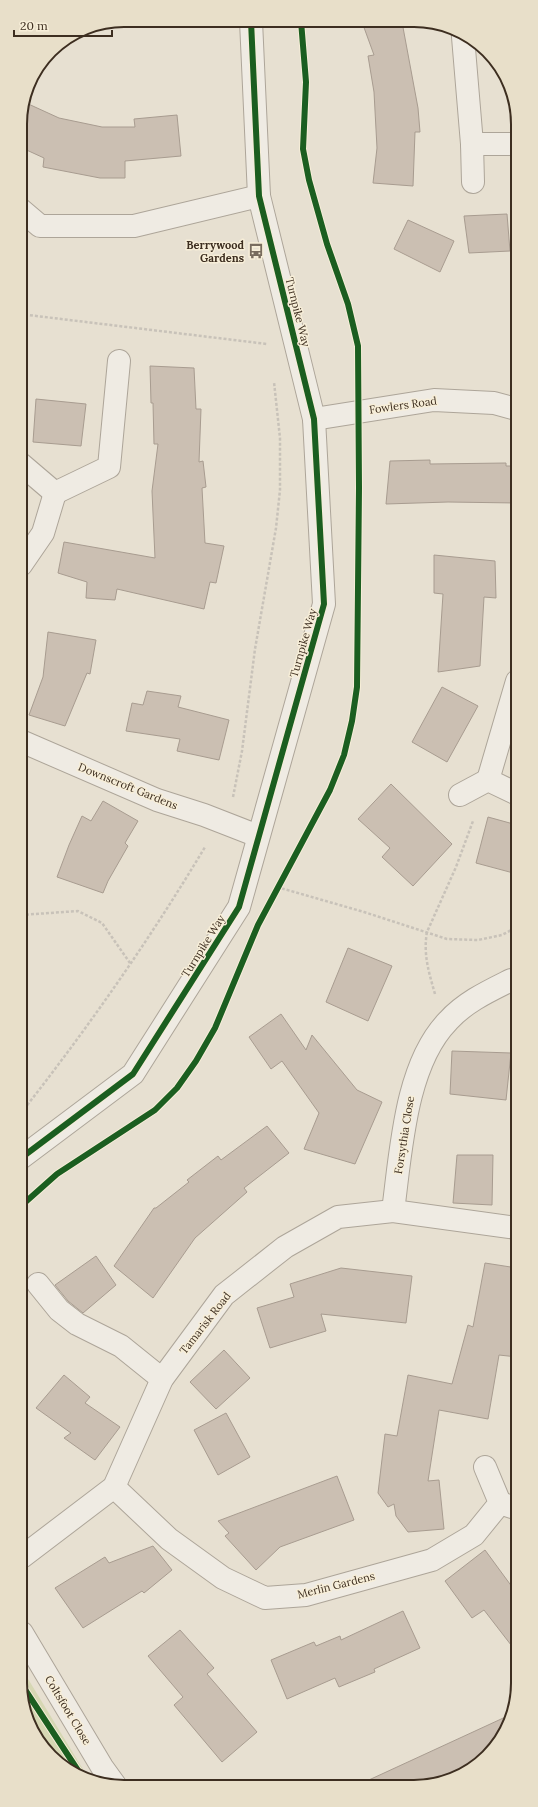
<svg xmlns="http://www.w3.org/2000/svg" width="538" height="1807" font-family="Lora,serif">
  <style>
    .green { fill: #d6d7b3 }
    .building { fill: #cbbfb2; stroke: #a89c90 }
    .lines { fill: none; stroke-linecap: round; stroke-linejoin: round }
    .minor-casing { stroke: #ada599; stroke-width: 24 }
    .path { stroke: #c8c2b9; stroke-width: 2.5; stroke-dasharray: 3 2; stroke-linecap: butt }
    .minor { stroke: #efebe3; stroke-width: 22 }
    .cycleway-casing { stroke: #f7eed8; stroke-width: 8 }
    .cycleway { stroke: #1b5e20; stroke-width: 6 }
    .labels { text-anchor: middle; stroke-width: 3; stroke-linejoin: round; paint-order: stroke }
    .poi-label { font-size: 11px; font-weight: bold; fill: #3d2e20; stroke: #f7eed8; text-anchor: end }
    .street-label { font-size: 11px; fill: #3d2e20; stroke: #f7eed8 }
    .rim { fill: none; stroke: #3d2e20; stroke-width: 2 }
  </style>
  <rect width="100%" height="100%" fill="#e7e0d1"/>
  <!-- green -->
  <polygon class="green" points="22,1669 87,1776 50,1756 22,1703"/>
  <!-- building -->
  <g class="building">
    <polygon points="362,22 402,22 418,108 420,132 415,132 413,186 373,183 377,148 374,92 368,56 374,55"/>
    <polygon points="24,102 59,118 102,127 135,127 134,119 177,115 181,156 125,161 125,178 100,178 43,167 44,158 20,147 20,117"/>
    <polygon points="507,214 510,251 469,253 464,216"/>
    <polygon points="408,220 454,241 440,272 394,249"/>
    <polygon points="150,366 194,368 196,409 201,409 199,462 203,461 206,487 202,488 205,543 224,546 216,583 210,582 204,609 117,589 115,600 86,598 87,582 58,573 64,542 155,558 152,491 158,444 154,444 153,403 151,403"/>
    <polygon points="36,399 86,404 81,446 33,442"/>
    <polygon points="430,460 430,464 506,463 506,466 516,466 516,503 448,502 386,504 390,461"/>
    <polygon points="434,555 495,561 496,598 484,597 480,666 438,672 443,594 434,593"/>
    <polygon points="48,632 96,640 90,674 87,673 65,726 29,715 43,677"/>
    <polygon points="442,687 478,706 447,762 412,742"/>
    <polygon points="147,691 181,696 178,707 229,720 219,760 177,751 180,739 126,731 132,703 143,705"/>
    <polygon points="391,784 452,844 413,886 382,857 390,848 358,819"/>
    <polygon points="103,801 138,821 125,843 128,846 108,881 103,893 57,877 69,845 82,816 91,821"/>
    <polygon points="488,817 517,825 517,874 476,863"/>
    <polygon points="348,948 392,966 368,1021 326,1002"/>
    <polygon points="281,1014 306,1050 312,1035 357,1090 382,1102 355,1164 304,1149 319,1113 282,1061 271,1069 249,1037"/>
    <polygon points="452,1051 511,1053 506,1100 450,1094"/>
    <polygon points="267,1126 289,1153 244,1188 247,1192 195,1238 153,1298 114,1266 154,1208 156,1208 189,1182 187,1180 218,1156 221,1160"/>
    <polygon points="457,1155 493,1155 492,1205 453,1203"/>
    <polygon points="96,1256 116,1285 83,1313 68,1301 55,1285"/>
    <polygon points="485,1263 517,1268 517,1357 499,1355 488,1419 439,1410 428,1481 439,1480 444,1529 408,1532 396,1516 394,1504 388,1507 378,1493 385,1434 397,1436 408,1375 452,1384 468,1325 473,1327"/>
    <polygon points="341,1268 412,1276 406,1323 321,1314 326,1331 270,1348 257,1308 294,1297 290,1284"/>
    <polygon points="224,1350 250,1378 216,1409 190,1382"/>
    <polygon points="64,1375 90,1397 85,1403 120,1427 95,1460 64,1438 71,1433 36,1408"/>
    <polygon points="226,1413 250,1457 218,1475 194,1430"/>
    <polygon points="337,1476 354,1520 280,1547 256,1570 225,1536 229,1533 218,1521"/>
    <polygon points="153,1546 172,1570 144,1593 142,1591 83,1628 55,1588 105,1557 109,1563"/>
    <polygon points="485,1550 518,1595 518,1654 484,1610 472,1618 445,1581"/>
    <polygon points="403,1611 420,1648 374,1669 375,1672 339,1687 335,1678 287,1699 271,1660 314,1642 316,1646 340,1636 341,1640"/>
    <polygon points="180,1630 214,1668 207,1674 257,1732 222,1762 174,1705 183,1697 148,1656"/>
    <polygon points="512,1714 510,1723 492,1752 466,1773 434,1785 358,1785"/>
  </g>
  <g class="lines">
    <defs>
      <g id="minor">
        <polyline points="463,37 472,144 473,182"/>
        <polyline points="472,144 516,144"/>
        <polyline points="20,209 40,226 134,226 259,196"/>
        <polyline points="314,419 434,400 494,403 516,409"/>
        <polyline points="21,464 55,493 109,467 119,361"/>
        <polyline points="21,565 43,533 55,493"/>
        <polyline points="21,741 157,800 204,815 258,836"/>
        <polyline points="488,780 517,681"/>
        <polyline points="460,795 488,780 515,793"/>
        <polyline points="21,1158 133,1074 239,907 324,604 314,419 259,196 251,21"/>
        <path d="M 393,1211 C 401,1152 405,1065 448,1021 C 465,1002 489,991 511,980"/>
        <polyline points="38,1284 59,1310 77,1324 121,1346 162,1379"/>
        <polyline points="114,1487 169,1539 223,1578 265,1598 306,1595 432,1560 474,1535 500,1503 485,1467"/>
        <polyline points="500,1503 518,1509"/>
        <polyline points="22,1557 114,1487 162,1379 224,1295 285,1247 338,1217 393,1211 517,1228"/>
        <polyline points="22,1633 102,1767 115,1785"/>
      </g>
    </defs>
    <!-- minor casing -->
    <use href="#minor" class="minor-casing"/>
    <!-- path -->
    <g class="path">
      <polyline points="20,314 267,344"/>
      <polyline points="20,329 23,314"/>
      <polyline points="233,797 242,751 255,649 276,528 280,490 280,438 274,382"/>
      <polyline points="277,887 364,912 447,939 478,940 502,935 517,927"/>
      <polyline points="21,915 78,911 102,923 130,963"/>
      <path d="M 435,994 C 429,973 423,954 427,932 L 456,867 L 473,821"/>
      <path d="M 21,1113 C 88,1028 150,939 205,847"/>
    </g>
    <!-- minor -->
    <use href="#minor" class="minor"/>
    <defs>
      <g id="cycleway">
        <polyline points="21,1158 133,1074 239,907 324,604 314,419 259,196 251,21"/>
        <polyline points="21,1206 57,1174 155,1110 177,1088 196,1061 215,1028 258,925 330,790 344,755 352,721 357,687 359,488 358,346 348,304 327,244 309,180 303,149 306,82 301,21"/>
        <polyline points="22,1685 79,1772"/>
      </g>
    </defs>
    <!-- cycleway casing -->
    <use href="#cycleway" class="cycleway-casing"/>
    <!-- cycleway -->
    <use href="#cycleway" class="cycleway"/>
  </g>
  <!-- icons -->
  <defs>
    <symbol id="bus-bare" viewBox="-9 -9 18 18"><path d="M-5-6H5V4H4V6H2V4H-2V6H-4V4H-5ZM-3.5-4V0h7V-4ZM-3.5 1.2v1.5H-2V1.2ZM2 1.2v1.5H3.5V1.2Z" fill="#786c5e" stroke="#f7eed8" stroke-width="2.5" paint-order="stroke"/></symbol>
  </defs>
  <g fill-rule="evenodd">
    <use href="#bus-bare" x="245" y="240" width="22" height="22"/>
  </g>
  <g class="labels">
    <!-- poi labels -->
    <g class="poi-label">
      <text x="244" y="249">Berrywood<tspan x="244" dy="13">Gardens</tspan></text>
    </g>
    <!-- street labels -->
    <g class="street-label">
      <text transform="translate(298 312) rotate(76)" y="4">Turnpike Way</text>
      <text transform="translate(403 405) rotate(-8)" y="4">Fowlers Road</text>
      <text transform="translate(303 643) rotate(-74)" y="4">Turnpike Way</text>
      <text transform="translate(128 786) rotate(22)" y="4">Downscroft Gardens</text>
      <text transform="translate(203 946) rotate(-58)" y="4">Turnpike Way</text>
      <text transform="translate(404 1135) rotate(-81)" y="4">Forsythia Close</text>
      <text transform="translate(205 1323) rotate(-52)" y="4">Tamarisk Road</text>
      <text transform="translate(336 1585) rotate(-14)" y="4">Merlin Gardens</text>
      <text transform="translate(68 1710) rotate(59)" y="4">Coltsfoot Close</text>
    </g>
  </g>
  <!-- crop -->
  <path d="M0 0H538V1807H0ZM124 27H414A97 97 0 0 1 511 124V1683A97 97 0 0 1 414 1780H124A97 97 0 0 1 27 1683V124A97 97 0 0 1 124 27Z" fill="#e8dfc9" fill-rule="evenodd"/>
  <path class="rim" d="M124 27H414A97 97 0 0 1 511 124V1683A97 97 0 0 1 414 1780H124A97 97 0 0 1 27 1683V124A97 97 0 0 1 124 27Z"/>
  <!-- scale -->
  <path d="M14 30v6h98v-6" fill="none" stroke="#3d2e20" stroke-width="2"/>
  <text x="20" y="30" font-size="12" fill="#3d2e20" stroke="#f7eed8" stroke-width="3" paint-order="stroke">20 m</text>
</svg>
